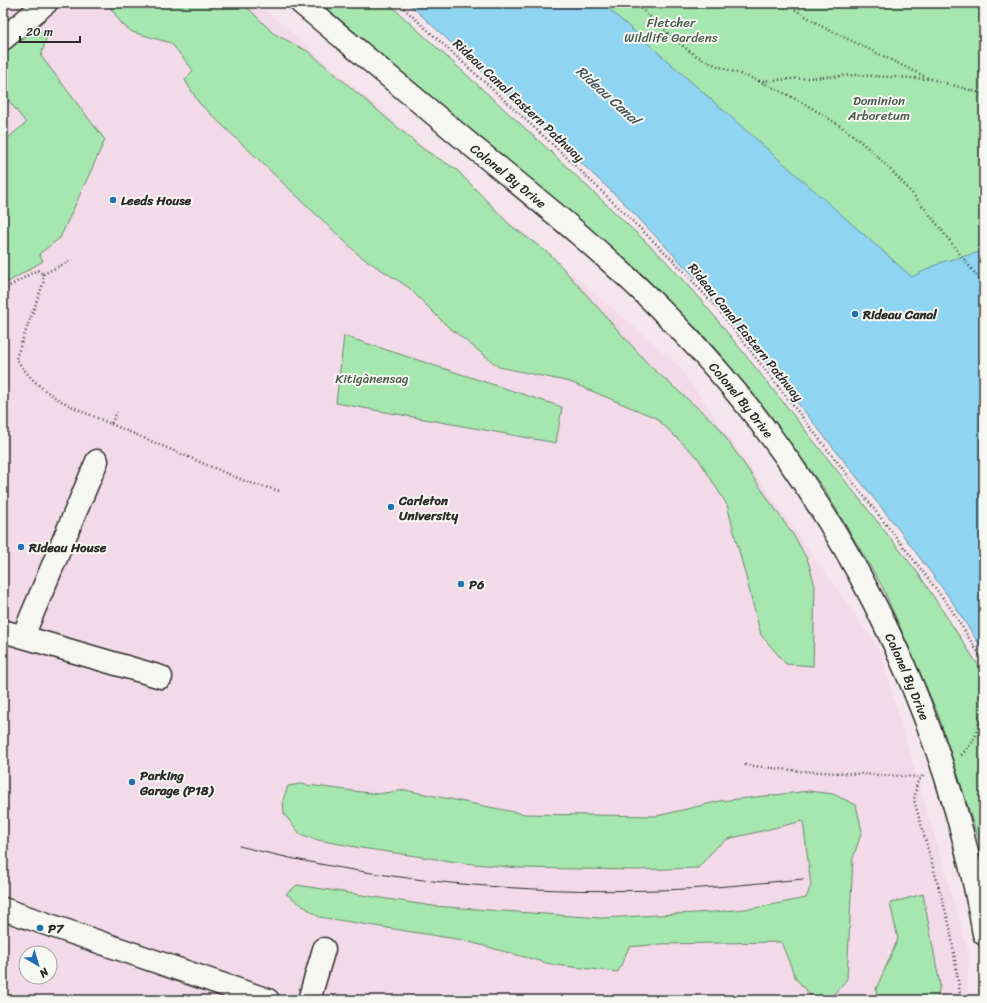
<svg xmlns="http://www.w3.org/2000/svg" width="987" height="1003" font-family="Sriracha,sans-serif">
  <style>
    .built { fill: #f3dae8; fill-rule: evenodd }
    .green { fill: #a6e6af; stroke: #68886d }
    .water { fill: #8fd5f1; stroke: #6791a2 }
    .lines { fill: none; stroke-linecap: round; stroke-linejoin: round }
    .minor-casing { stroke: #2b2b2b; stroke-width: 25 }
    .major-casing { stroke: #2b2b2b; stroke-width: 25 }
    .path { stroke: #2b2b2b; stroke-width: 2.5; stroke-dasharray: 1 3; stroke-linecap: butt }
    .minor { stroke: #f6f6f2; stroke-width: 22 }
    .major { stroke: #f6f6f2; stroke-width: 22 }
    .tram { stroke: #2b2b2b; stroke-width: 1 }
    .poi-dot { fill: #1f6fb2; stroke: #f6f6f2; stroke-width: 1.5 }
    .labels { text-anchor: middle; stroke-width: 4; stroke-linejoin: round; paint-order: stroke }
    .park-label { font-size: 13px; fill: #4a5a4c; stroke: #f6f6f2 }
    .street-label { font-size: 13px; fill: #2b2b2b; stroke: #f6f6f2 }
    .poi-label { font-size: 13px; font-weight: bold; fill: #2b2b2b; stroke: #f6f6f2; text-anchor: start }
    .water-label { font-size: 14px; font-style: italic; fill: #44565c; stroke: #f6f6f2 }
  </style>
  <rect width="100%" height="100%" fill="#f4e6ec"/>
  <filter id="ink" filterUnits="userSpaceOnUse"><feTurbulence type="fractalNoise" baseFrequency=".025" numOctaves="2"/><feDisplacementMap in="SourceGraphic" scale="8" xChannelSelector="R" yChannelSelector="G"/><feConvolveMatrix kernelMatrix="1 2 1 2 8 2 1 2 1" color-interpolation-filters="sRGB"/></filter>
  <g filter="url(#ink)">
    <!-- built -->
    <path class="built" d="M 3,3 L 257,3 L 678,365 L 879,649 L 969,954 L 967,1000 L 3,1000 ZM 26,953 L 50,953 L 50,977 L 26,977 Z"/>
    <!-- green -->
    <g class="green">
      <polygon points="107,3 243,3 273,33 309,52 423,149 456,169 510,225 551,255 650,366 717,425 796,539 808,561 815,586 813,666 786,664 761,635 727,505 698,458 656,418 570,382 499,367 446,325 408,287 360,256 199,103 185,80 193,70 171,43 132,32 122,24"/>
      <polygon points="320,3 388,3 551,152 665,260 706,306 783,402 918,573 984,674 984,866 978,838 938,714 882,586 824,489 766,409 709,341 641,273"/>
      <polygon points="602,3 984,3 984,347 980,340"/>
      <polygon points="38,28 46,39 41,56 105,140 60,238 39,254 43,261 3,285 3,142 26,123 3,93 3,54"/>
      <polygon points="344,336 562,407 556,443 336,403"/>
      <polygon points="300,784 377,794 405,790 524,814 657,816 720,801 809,791 833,794 856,805 862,831 853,858 847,979 830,999 812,997 796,979 781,942 661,944 629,947 618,972 554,965 462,940 319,917 286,894 297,885 433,906 601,918 714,912 755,908 806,898 811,885 803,821 728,839 716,847 698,868 636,870 520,868 463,863 361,848 318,840 300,834 284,814 283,800 288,786"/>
      <polygon points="923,894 940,985 937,1000 877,1000 876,989 898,939 890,903"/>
    </g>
    <!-- water -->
    <polygon class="water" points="408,3 602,3 912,277 942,262 984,251 984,336 980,340 984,347 984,652 951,600 900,531 708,291 622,201"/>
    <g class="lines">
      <defs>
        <g id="minor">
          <polyline points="3,39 46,3"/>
          <polyline points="3,631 161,677"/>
          <polyline points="23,636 97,461"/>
          <polyline points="3,909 268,1000"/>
          <polyline points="309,1000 324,949"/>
        </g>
        <g id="major">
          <path id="s1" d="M 301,3 C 358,50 414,98 471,145 C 540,201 610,257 672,321 C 836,488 945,705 984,934"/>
        </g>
      </defs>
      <!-- minor casing -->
      <use href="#minor" class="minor-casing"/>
      <!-- major casing -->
      <use href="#major" class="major-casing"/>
      <!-- path -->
      <g class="path">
        <polyline points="398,3 563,154 676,263 717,308 920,568 949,606 984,662"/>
        <path d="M 635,3 C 655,21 675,42 697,56 C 715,67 737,72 756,80 C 780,90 806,104 828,118 C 893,158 937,226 984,285"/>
        <polyline points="785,3 821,26 930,79"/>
        <polyline points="759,81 854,75 931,79 984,94"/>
        <path d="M 43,274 L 44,281 L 16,358 C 39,396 73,407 111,424 L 117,412"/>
        <polyline points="43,274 72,260"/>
        <polyline points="3,290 37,270 43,274"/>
        <polyline points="111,424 247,482 280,491"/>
        <path d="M 961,755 C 987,731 975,714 984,688"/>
        <polyline points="745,765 799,771 921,777"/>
        <polyline points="923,776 917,783 914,800 950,927 961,1000"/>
      </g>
      <!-- minor -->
      <use href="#minor" class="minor"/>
      <!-- major -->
      <use href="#major" class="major"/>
      <!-- tram -->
      <path class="tram" d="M 239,846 C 376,881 518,894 659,890 C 708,889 756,883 804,879"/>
    </g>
  </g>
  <!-- markers -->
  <g class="poi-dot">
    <circle cx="113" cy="200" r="4"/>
    <circle cx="855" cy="314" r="4"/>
    <circle cx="391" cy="507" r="4"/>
    <circle cx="21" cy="547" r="4"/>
    <circle cx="461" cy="584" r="4"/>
    <circle cx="132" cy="782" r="4"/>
    <circle cx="40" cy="928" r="4"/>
  </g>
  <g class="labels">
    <!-- park labels -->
    <g class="park-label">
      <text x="671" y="27">Fletcher<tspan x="671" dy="15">Wildlife Gardens</tspan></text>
      <text x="879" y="105">Dominion<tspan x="879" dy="15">Arboretum</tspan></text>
      <text x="372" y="383">Kitigànensag</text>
    </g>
    <!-- street labels -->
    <g class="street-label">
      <text transform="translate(519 100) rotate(43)" y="5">Rideau Canal Eastern Pathway</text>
      <text dy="5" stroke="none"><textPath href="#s1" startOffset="270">Colonel By Drive</textPath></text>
      <text transform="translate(746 332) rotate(51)" y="5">Rideau Canal Eastern Pathway</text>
      <text dy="5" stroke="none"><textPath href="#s1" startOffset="594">Colonel By Drive</textPath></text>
      <text dy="5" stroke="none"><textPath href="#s1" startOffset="918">Colonel By Drive</textPath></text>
    </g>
    <!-- poi labels -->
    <g class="poi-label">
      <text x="121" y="205">Leeds House</text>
      <text x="863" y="319">Rideau Canal</text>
      <text x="399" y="505">Carleton<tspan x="399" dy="15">University</tspan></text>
      <text x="29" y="552">Rideau House</text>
      <text x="469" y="589">P6</text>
      <text x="140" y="780">Parking<tspan x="140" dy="15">Garage (P18)</tspan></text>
      <text x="48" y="933">P7</text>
    </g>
    <!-- water labels -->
    <g class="water-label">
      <text transform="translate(608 95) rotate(42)" y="5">Rideau Canal</text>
    </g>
  </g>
  <!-- margin -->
  <rect width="987" height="1003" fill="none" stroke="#f6f6f2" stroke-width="16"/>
  <rect x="8" y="8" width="971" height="987" fill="none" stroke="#2b2b2b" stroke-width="1.5" filter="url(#ink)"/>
  <!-- north arrow -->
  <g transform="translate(38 965) rotate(142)"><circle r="19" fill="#f6f6f2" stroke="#a5a5a2"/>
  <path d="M0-3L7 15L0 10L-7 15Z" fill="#1f6fb2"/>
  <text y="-6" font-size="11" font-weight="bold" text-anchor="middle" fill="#2b2b2b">N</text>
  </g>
  <!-- scale -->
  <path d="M20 36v6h60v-6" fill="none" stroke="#2b2b2b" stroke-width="2"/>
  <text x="26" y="36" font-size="12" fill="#2b2b2b" stroke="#f6f6f2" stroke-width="3" paint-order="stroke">20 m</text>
</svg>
